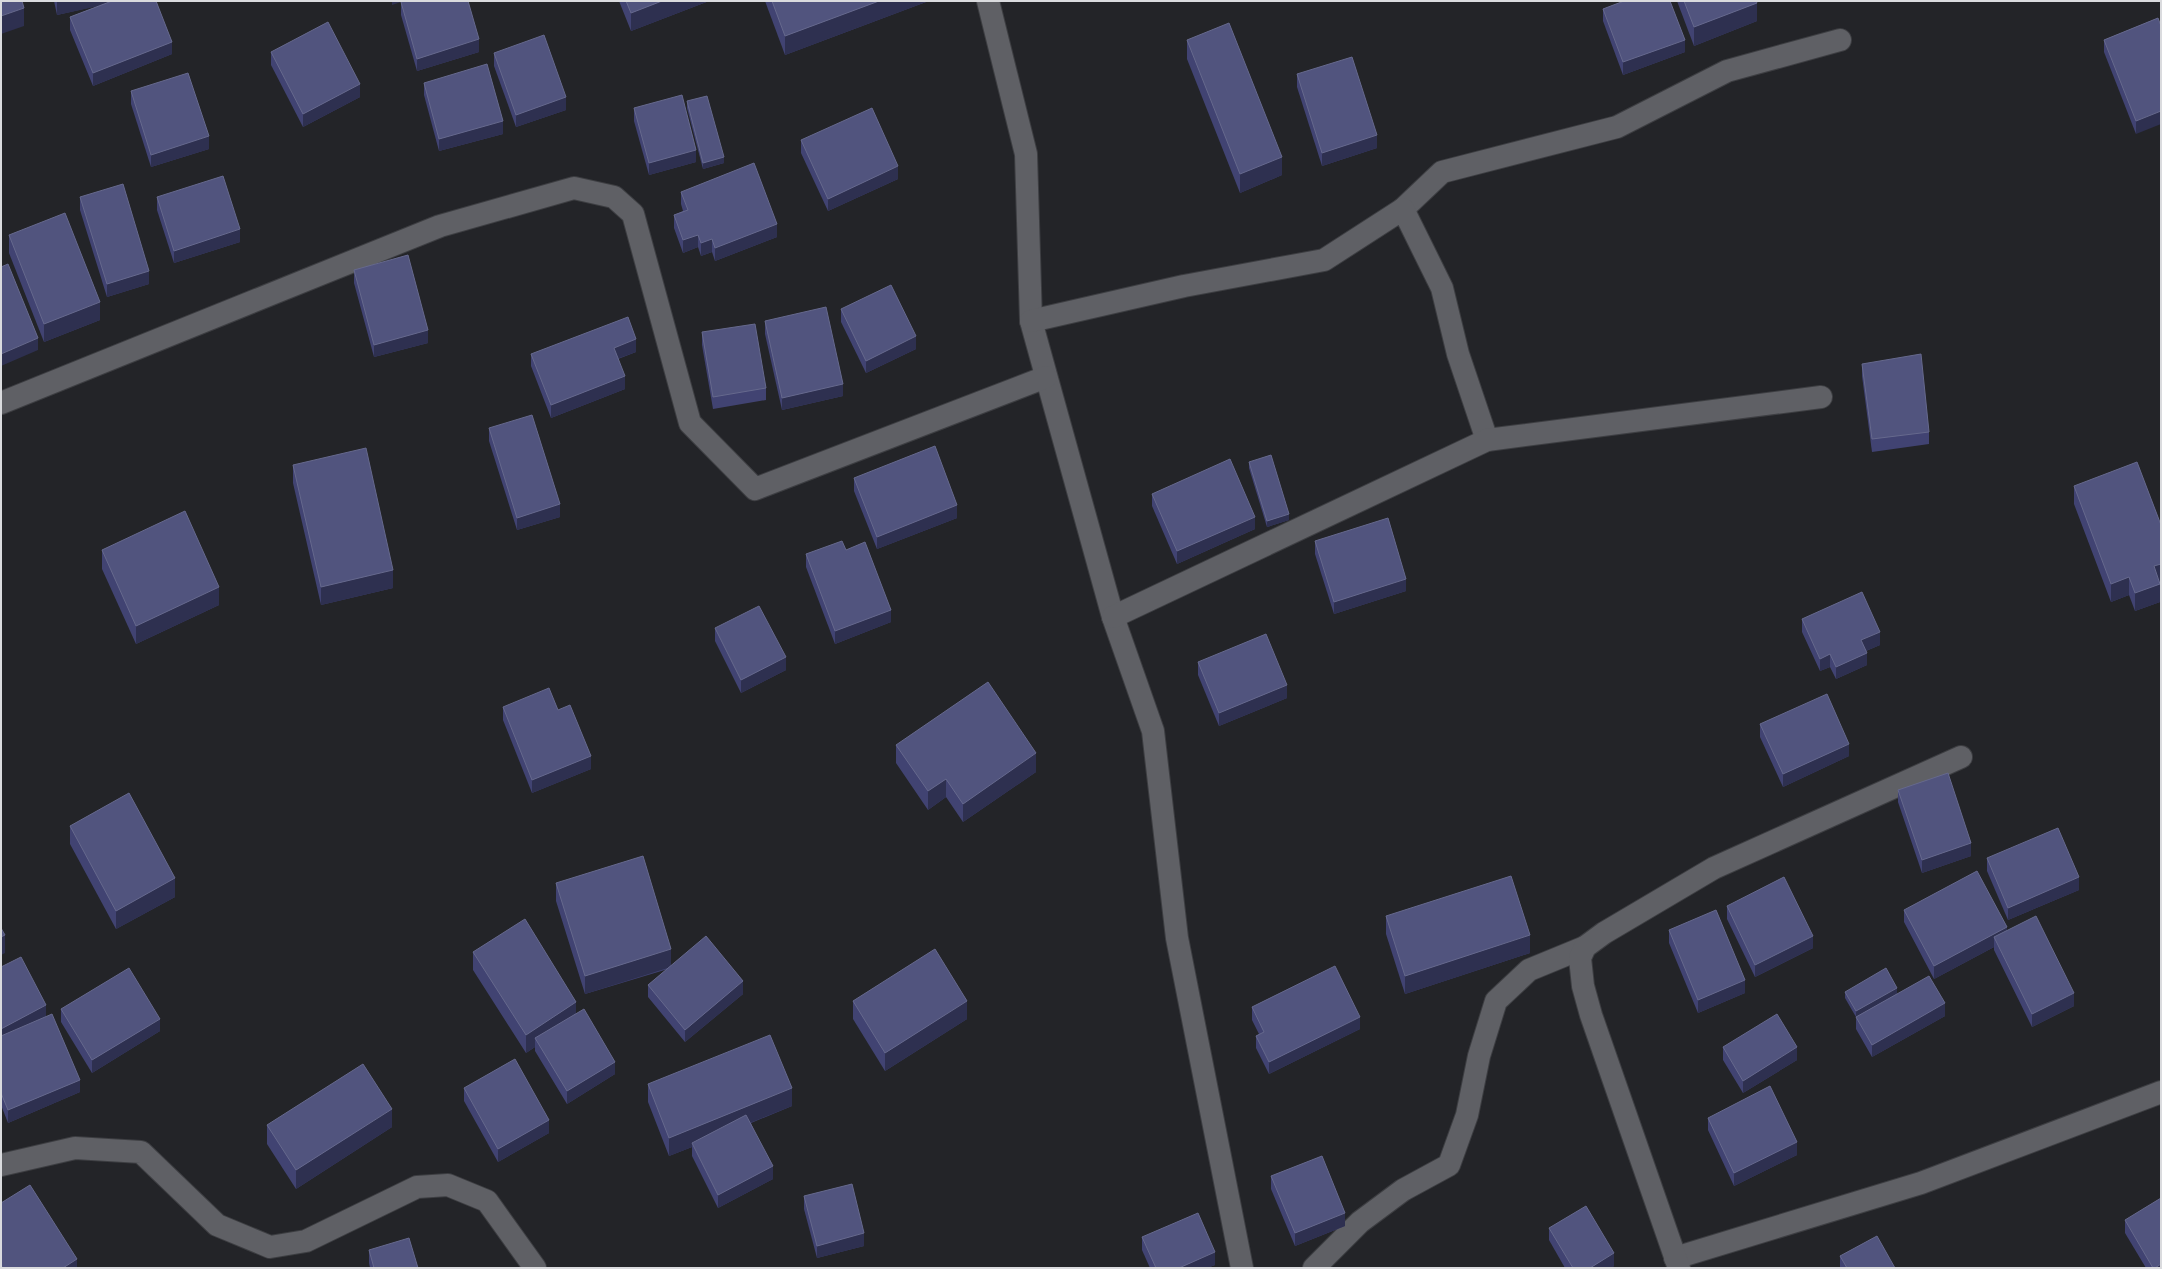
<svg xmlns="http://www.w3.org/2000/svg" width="2162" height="1269" font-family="Overpass,sans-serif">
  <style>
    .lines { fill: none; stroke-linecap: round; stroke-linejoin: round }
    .street-casing { stroke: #3d3e42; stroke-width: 24 }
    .street { stroke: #5f6065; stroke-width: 22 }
    .wall { fill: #414372 }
    .shaded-wall { fill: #2e3050 }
    .building { fill: #51547e; stroke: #66698d }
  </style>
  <rect width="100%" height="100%" fill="#232428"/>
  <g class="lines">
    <defs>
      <g id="street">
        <polyline points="988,1 1026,154 1031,321 1113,617 1153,731 1177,938 1242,1268"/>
        <polyline points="1403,209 1442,172 1617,127 1727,71 1840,40"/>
        <polyline points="1031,321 1184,286 1324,260 1403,209 1442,288 1458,354 1487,440"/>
        <polyline points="1,403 440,226 574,188 614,197 633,214 690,423 755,489 1046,377"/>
        <polyline points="1113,617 1487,440 1821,397"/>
        <polyline points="1,1165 75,1148 141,1152 217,1225 270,1247 306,1241 417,1187 448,1185 487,1201 535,1268"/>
        <polyline points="1675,1258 1921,1183 2161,1092"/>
        <polyline points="1314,1268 1360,1222 1403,1190 1449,1165 1467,1115 1479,1056 1496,1001 1529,970 1585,947"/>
        <polyline points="1679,1268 1591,1015 1583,986 1580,958 1585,947 1604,933 1714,868 1961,757"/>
      </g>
    </defs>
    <!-- street casing -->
    <use href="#street" class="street-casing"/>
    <!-- street -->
    <use href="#street" class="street"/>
  </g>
  <!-- wall -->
  <g class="wall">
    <polygon points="54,1 156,1 172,54 93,86 70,30 70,17 101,5 57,15"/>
    <polygon points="619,1 709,1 631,31"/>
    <polygon points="765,1 926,1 926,2 785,55"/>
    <polygon points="1677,1 1756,1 1757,21 1694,46"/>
    <polygon points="401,2 479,52 417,71 401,15"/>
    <polygon points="1603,9 1685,52 1623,75 1603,21"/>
    <polygon points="2158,18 2136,134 2104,52 2104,40"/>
    <polygon points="1187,40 1282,175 1240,193 1187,59"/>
    <polygon points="271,52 360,97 303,127 271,65"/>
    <polygon points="494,53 566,110 516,127 494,66"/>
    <polygon points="1297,74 1377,148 1322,166 1297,87"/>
    <polygon points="424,83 503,134 439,151 424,95"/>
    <polygon points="131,91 209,149 151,167 131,104"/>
    <polygon points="687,101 724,163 703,169 687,108"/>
    <polygon points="634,108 696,162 649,175 634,121"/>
    <polygon points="801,140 898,179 828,211 801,153"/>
    <polygon points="681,192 777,237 715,261 712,252 701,256 698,247 683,253 674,228 674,215 683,211 681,204"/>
    <polygon points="80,197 149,284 107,297 80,210"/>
    <polygon points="157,197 240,242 174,263 157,210"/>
    <polygon points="9,235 100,320 44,342 9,253"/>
    <polygon points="354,270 428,343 374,357 354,283"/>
    <polygon points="841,309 916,349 866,373 841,322"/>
    <polygon points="765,321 843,396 782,410 765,334"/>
    <polygon points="702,332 766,388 766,400 713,409 702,345"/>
    <polygon points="636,352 618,359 625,389 551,418 531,366 531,354"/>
    <polygon points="1862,364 1929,432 1929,444 1872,452 1862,376"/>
    <polygon points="489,428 560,517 517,530 489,441"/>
    <polygon points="1249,462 1289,520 1267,527 1249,468"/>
    <polygon points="293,465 393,588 321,605 293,483"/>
    <polygon points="854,478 957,518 877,549 854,491"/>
    <polygon points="2074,486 2160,582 2160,602 2135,611 2129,595 2111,602 2074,504"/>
    <polygon points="1152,494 1255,529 1177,564 1152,506"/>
    <polygon points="1315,541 1406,591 1334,614 1315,554"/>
    <polygon points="102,550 219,605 136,644 102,569"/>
    <polygon points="846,550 891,622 835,644 806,567 806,554"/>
    <polygon points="1802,619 1880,645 1866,651 1867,665 1836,679 1830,667 1820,671 1802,632"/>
    <polygon points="715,628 786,670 741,693 715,641"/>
    <polygon points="1198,662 1287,698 1219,726 1198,675"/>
    <polygon points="503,707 558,710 591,769 532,793 503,720"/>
    <polygon points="1760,724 1849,756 1783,787 1760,737"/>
    <polygon points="896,745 1036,772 963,822 946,797 928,810 896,763"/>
    <polygon points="1898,790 1971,856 1922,873 1898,802"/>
    <polygon points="70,826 175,897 116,929 70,844"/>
    <polygon points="1987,858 2079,890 2008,920 1987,871"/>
    <polygon points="556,883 671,965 743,994 685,1042 648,997 648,985 668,969 585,994 556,901"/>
    <polygon points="1727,906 1813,948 1755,977 1727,919"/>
    <polygon points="1904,910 2007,931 2074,1006 2032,1027 1994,950 1994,947 1934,979 1904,922"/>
    <polygon points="1386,916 1530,953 1405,994 1386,934"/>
    <polygon points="1669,930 1745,993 1698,1013 1669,943"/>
    <polygon points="473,952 576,1013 615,1074 567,1104 535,1051 535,1047 526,1053 473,970"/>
    <polygon points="1,967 46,1017 80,1092 8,1123 1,1105"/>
    <polygon points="1845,992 1897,994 1945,1016 1872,1057 1856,1029 1856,1017 1845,998"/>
    <polygon points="853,1001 967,1019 885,1071 853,1019"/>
    <polygon points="1252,1007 1360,1029 1269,1074 1256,1048 1256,1036 1259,1034 1252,1020"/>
    <polygon points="61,1009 160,1031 92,1073 61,1022"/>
    <polygon points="1723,1047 1797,1060 1743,1093 1723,1060"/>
    <polygon points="648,1084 792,1106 751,1123 773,1179 718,1208 692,1156 692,1147 669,1156 648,1102"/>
    <polygon points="464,1088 549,1133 498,1162 464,1101"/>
    <polygon points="1708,1118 1797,1155 1734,1186 1708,1130"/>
    <polygon points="267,1125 392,1127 296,1189 267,1144"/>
    <polygon points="1271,1176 1345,1226 1295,1246 1271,1189"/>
    <polygon points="804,1196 864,1246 817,1258 804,1209"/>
    <polygon points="2125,1220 2161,1268 2146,1268 2125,1233"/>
    <polygon points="1549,1228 1614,1266 1611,1268 1565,1268 1549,1240"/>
    <polygon points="1142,1237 1215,1265 1207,1268 1150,1268 1142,1250"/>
    <polygon points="369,1250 418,1268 370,1268 369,1263"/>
    <polygon points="1840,1256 1895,1268 1840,1268"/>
  </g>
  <!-- shaded-wall -->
  <g class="shaded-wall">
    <polygon points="61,1 122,1 57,15 57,2"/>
    <polygon points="392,1 404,1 392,5"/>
    <polygon points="662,1 709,1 631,31 631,13"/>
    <polygon points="879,1 926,1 926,2 785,55 785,36"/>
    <polygon points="1757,3 1757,21 1694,46 1694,27"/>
    <polygon points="24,8 24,26 1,34 1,16"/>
    <polygon points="479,39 479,52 417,71 417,59"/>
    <polygon points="1685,40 1685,52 1623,75 1623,62"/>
    <polygon points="172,42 172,54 93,86 93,73"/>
    <polygon points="360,84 360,97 303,127 303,114"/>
    <polygon points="566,97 566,110 516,127 516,115"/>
    <polygon points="2161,111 2161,124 2136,134 2136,121"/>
    <polygon points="503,121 503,134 439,151 439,139"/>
    <polygon points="1377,135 1377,148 1322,166 1322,153"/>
    <polygon points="209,136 209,149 151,167 151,155"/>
    <polygon points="696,150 696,162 649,175 649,163"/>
    <polygon points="724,157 724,163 703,169 703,163"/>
    <polygon points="1282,157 1282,175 1240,193 1240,174"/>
    <polygon points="898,166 898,179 828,211 828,199"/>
    <polygon points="777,224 777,237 715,261 715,248"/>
    <polygon points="240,229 240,242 174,263 174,251"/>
    <polygon points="698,235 698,247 683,253 683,240"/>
    <polygon points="712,239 712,252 701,256 701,243"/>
    <polygon points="149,271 149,284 107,297 107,284"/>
    <polygon points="100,302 100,320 44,342 44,324"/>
    <polygon points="428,330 428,343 374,357 374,345"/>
    <polygon points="916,336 916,349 866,373 866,361"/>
    <polygon points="38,338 38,350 1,366 1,354"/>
    <polygon points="636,339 636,352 614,360 614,348"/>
    <polygon points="625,376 625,389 551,418 551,405"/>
    <polygon points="843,384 843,396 782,410 782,398"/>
    <polygon points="560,504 560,517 517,530 517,518"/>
    <polygon points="957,505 957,518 877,549 877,537"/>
    <polygon points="1289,514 1289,520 1267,527 1267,521"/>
    <polygon points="1255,517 1255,529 1177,564 1177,551"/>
    <polygon points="2161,564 2161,582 2154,585 2154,566"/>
    <polygon points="393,570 393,588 321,605 321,587"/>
    <polygon points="2129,577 2129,595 2111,602 2111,584"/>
    <polygon points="1406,579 1406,591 1334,614 1334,602"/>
    <polygon points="2160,584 2160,602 2135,611 2135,593"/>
    <polygon points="219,587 219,605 136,644 136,626"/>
    <polygon points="891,610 891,622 835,644 835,631"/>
    <polygon points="1880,632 1880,645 1861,653 1861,640"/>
    <polygon points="1867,653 1867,665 1836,679 1836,667"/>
    <polygon points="1830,654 1830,667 1820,671 1820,659"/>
    <polygon points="786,657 786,670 741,693 741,680"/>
    <polygon points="1287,685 1287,698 1219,726 1219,713"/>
    <polygon points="1849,744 1849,756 1783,787 1783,774"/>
    <polygon points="1036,753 1036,772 963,822 963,804"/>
    <polygon points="591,756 591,769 532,793 532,780"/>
    <polygon points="946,779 946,797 928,810 928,791"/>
    <polygon points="1971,843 1971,856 1922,873 1922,860"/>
    <polygon points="2079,877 2079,890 2008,920 2008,908"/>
    <polygon points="175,878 175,897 116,929 116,911"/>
    <polygon points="2007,927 2007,940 1994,937 1994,947 1934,979 1934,966"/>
    <polygon points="5,935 5,953 1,955 1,937"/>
    <polygon points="1530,935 1530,953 1405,994 1405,976"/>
    <polygon points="1813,936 1813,948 1755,977 1755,965"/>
    <polygon points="671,949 671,967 585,994 585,976"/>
    <polygon points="1745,980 1745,993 1698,1013 1698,1000"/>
    <polygon points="743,981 743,994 685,1042 685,1030"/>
    <polygon points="1897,988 1897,994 1856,1017 1856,1011"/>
    <polygon points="2074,993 2074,1006 2032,1027 2032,1014"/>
    <polygon points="967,1001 967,1019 885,1071 885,1053"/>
    <polygon points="576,1002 576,1020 535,1038 535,1047 526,1053 526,1035"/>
    <polygon points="1945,1003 1945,1016 1872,1057 1872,1045"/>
    <polygon points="46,1005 46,1018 1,1041 1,1029"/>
    <polygon points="1360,1017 1360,1029 1269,1074 1269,1062"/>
    <polygon points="160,1019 160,1031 92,1073 92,1060"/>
    <polygon points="1797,1047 1797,1060 1743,1093 1743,1081"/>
    <polygon points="615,1062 615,1074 567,1104 567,1091"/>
    <polygon points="80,1080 80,1092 8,1123 8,1110"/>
    <polygon points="792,1088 792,1106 693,1146 692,1143 692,1147 669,1156 669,1138"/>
    <polygon points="392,1109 392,1127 296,1189 296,1170"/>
    <polygon points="549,1120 549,1133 498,1162 498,1149"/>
    <polygon points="1797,1142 1797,1155 1734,1186 1734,1173"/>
    <polygon points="773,1166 773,1179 718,1208 718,1195"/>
    <polygon points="1345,1213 1345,1226 1295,1246 1295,1233"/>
    <polygon points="864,1233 864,1246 817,1258 817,1246"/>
    <polygon points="1215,1252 1215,1265 1207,1268 1179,1268"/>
    <polygon points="1614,1253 1614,1266 1611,1268 1590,1268"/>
    <polygon points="77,1259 77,1268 63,1268"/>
    <polygon points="2161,1264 2161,1268 2155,1268"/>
  </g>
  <!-- building -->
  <g class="building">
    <polygon points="1,1 22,1 24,8 1,16"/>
    <polygon points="112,1 156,1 172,42 93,73 70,17"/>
    <polygon points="405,1 468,1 479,39 417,59 401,2"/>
    <polygon points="626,1 662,1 631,13"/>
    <polygon points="772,1 879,1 785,36"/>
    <polygon points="1624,1 1670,1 1685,40 1623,62 1603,9"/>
    <polygon points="1684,1 1756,1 1757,3 1694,27"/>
    <polygon points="2158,18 2161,26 2161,111 2136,121 2104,40"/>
    <polygon points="328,22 360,84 303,114 271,52"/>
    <polygon points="1229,23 1282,157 1240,174 1187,40"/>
    <polygon points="544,35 566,97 516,115 494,53"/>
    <polygon points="1352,57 1377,135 1322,153 1297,74"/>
    <polygon points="487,64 503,121 439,139 424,83"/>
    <polygon points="188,73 209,136 151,155 131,91"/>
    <polygon points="682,95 696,150 649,163 634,108"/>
    <polygon points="707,96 724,157 703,163 687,101"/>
    <polygon points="872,108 898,166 828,199 801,140"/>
    <polygon points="754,163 777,224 715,248 712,239 701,243 698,235 683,240 674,215 688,210 681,192"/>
    <polygon points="223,176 240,229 174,251 157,197"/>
    <polygon points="123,184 149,271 107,284 80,197"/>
    <polygon points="65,213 100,302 44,324 9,235"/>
    <polygon points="408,255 428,330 374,345 354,270"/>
    <polygon points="8,264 38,338 1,354 1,267"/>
    <polygon points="891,285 916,336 866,361 841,309"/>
    <polygon points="826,307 843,384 782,398 765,321"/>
    <polygon points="628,317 636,339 614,348 625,376 551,405 531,354"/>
    <polygon points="755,324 766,388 713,397 702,332"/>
    <polygon points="1921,354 1929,432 1872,439 1862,364"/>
    <polygon points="532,415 560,504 517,518 489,428"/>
    <polygon points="935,446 957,505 877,537 854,478"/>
    <polygon points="366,448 393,570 321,587 293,465"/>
    <polygon points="1271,455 1289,514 1267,521 1249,462"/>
    <polygon points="1230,459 1255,517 1177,551 1152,494"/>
    <polygon points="2137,462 2161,525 2161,564 2154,566 2160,584 2135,593 2129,577 2111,584 2074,486"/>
    <polygon points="185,511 219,587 136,626 102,550"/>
    <polygon points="1388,518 1406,579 1334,602 1315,541"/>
    <polygon points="842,541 846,550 865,542 891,610 835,631 806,554"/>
    <polygon points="1862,592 1880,632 1861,640 1867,653 1836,667 1830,654 1820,659 1802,619"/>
    <polygon points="759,606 786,657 741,680 715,628"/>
    <polygon points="1266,634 1287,685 1219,713 1198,662"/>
    <polygon points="988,682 1036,753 963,804 946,779 928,791 896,745"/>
    <polygon points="549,688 558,710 570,705 591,756 532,780 503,707"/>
    <polygon points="1827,694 1849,744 1783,774 1760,724"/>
    <polygon points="1948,773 1971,843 1922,860 1898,790"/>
    <polygon points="129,793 175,878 116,911 70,826"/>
    <polygon points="2058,828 2079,877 2008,908 1987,858"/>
    <polygon points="643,856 671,949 585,976 556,883"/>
    <polygon points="1977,871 2007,927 1934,966 1904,910"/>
    <polygon points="1511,876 1530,935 1405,976 1386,916"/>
    <polygon points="1784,877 1813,936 1755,965 1727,906"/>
    <polygon points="1716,910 1745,980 1698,1000 1669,930"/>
    <polygon points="2036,916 2074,993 2032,1014 1994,937"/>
    <polygon points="525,919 576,1002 526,1035 473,952"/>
    <polygon points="1,928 5,935 1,937"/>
    <polygon points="706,936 743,981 685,1030 648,985"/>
    <polygon points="935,949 967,1001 885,1053 853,1001"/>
    <polygon points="21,957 46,1005 1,1029 1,967"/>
    <polygon points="1335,966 1360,1017 1269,1062 1256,1036 1264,1032 1252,1007"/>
    <polygon points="129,968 160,1019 92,1060 61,1009"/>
    <polygon points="1886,968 1897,988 1856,1011 1845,992"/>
    <polygon points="1929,976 1945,1003 1872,1045 1856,1017"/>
    <polygon points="584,1009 615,1062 567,1091 535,1038"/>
    <polygon points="52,1014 80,1080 8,1110 1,1093 1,1036"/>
    <polygon points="1777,1014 1797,1047 1743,1081 1723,1047"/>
    <polygon points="770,1035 792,1088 669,1138 648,1084"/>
    <polygon points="515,1059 549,1120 498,1149 464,1088"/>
    <polygon points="363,1064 392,1109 296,1170 267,1125"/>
    <polygon points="1770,1086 1797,1142 1734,1173 1708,1118"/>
    <polygon points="746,1115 773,1166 718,1195 692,1143"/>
    <polygon points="1322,1156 1345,1213 1295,1233 1271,1176"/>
    <polygon points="852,1184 864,1233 817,1246 804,1196"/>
    <polygon points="30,1185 77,1259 63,1268 3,1268 1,1265 1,1203"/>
    <polygon points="2161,1198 2161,1264 2155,1268 2153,1268 2125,1220"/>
    <polygon points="1586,1206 1614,1253 1590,1268 1573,1268 1549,1228"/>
    <polygon points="1198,1213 1215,1252 1179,1268 1156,1268 1142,1237"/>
    <polygon points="1877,1236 1895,1268 1847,1268 1840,1256"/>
    <polygon points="409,1238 418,1268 374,1268 369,1250"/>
  </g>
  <!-- border -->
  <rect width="2162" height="1269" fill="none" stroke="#dadbde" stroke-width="4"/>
</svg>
